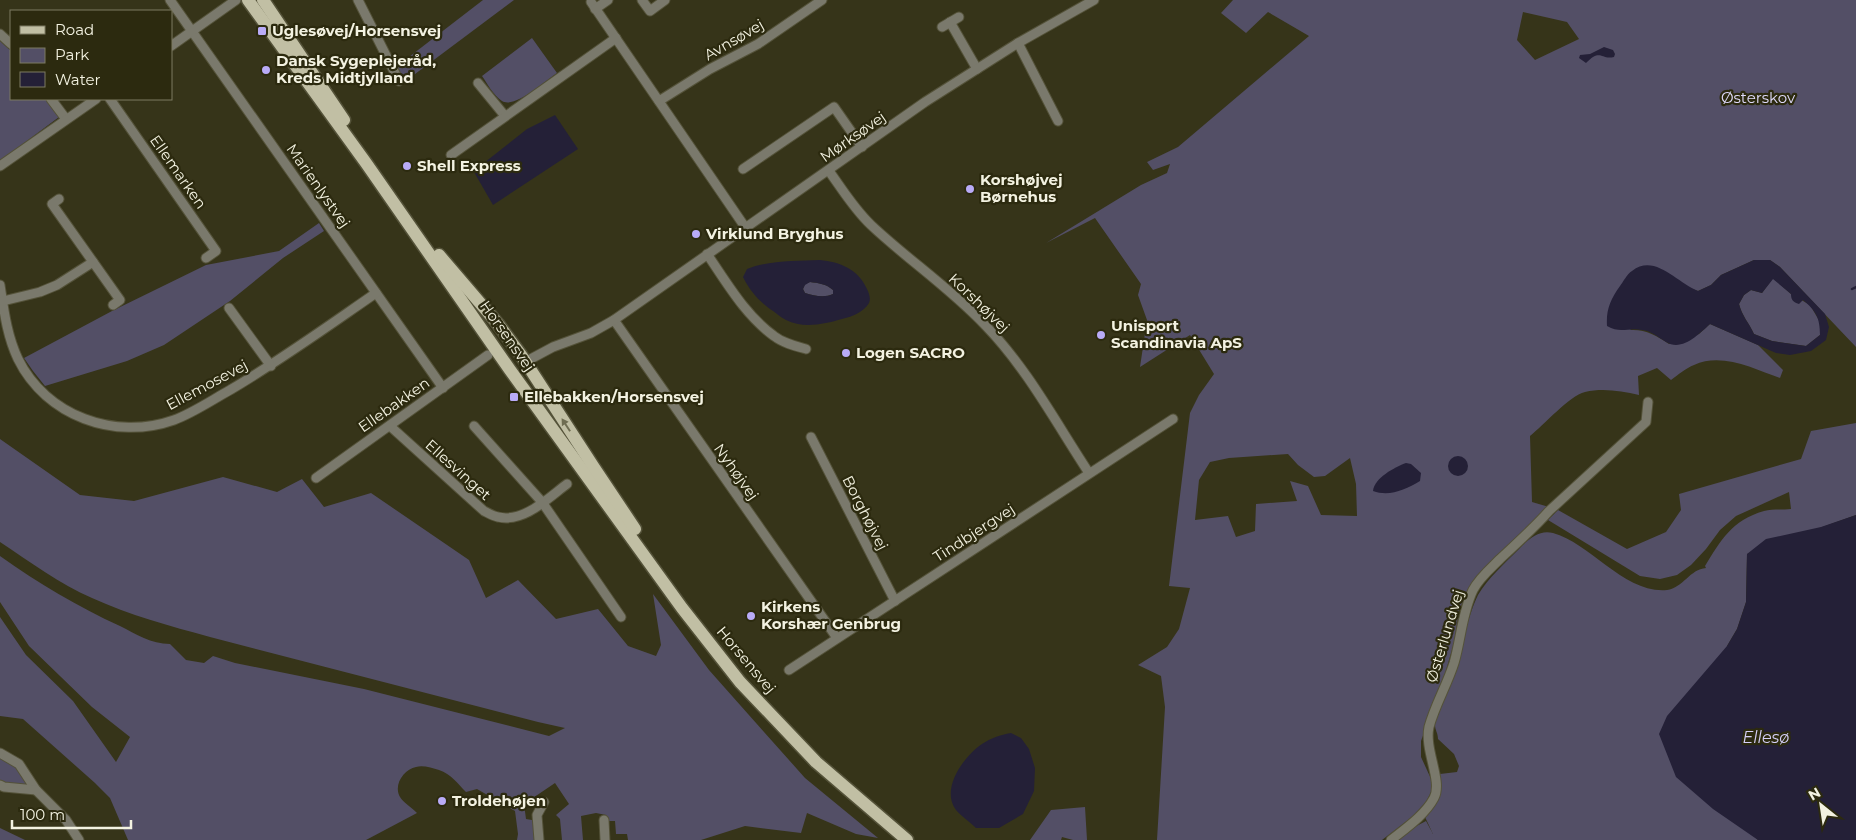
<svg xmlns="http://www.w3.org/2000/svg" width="1856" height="840" font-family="Montserrat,sans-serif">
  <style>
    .green { fill: #534f66; fill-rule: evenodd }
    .water { fill: #242037; fill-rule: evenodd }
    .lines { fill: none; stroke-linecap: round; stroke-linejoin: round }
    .stream { stroke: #242037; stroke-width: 2.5 }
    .minor-casing { stroke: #545239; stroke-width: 11 }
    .primary-casing { stroke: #545239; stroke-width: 15 }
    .minor { stroke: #7a796c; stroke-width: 9 }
    .primary { stroke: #c1bfa4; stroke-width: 12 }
    .oneway { fill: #6f6d52 }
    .poi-dot { fill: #b9abf7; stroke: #2c2a0f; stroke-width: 2 }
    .labels { text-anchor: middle; stroke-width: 4.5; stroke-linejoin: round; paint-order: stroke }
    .poi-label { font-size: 15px; font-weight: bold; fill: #f3f2e1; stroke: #2c2a0f; text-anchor: start }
    .street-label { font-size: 15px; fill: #f3f2e1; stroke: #2c2a0f }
    .park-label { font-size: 15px; fill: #e0dbfc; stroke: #2c2a0f }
    .water-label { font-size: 16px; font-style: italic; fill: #d6d0fa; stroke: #2c2a0f }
  </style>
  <rect width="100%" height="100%" fill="#363419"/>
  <!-- green -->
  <g class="green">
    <polygon points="483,0 514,0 403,83 396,67"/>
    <path d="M 1233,0 L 1856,0 L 1856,347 L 1780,267 L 1770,260 L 1754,260 L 1721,275 L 1711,285 L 1698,291 L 1687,287 L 1678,280 L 1630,330 C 1645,329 1656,335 1669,344 L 1699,334 L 1710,324 L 1758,345 L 1783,370 L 1780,378 C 1754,369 1722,352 1694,365 C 1686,368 1678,375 1671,380 L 1657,368 L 1638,376 L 1639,395 C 1621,391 1603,388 1585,392 C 1569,396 1544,425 1530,436 L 1532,502 L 1549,507 L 1479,574 L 1468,589 L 1459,611 L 1454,643 L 1444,677 L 1421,741 L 1421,757 L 1432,781 L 1431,792 L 1426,802 L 1412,817 L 1382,840 L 1157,840 L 1165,707 L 1161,676 L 1138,665 L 1167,647 L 1179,629 L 1190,588 L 1169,586 L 1190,413 L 1199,395 L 1214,374 L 1190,335 L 1140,367 L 1147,320 L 1138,295 L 1141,284 L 1095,218 L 1046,243 L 1141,185 L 1167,173 L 1170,164 L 1153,170 L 1147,162 L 1178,147 L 1309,36 L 1268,12 L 1246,33 L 1221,13 ZM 1523,12 L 1567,22 L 1579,39 L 1535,60 L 1517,40 ZM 1288,454 L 1298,465 L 1314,477 L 1325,476 L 1350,458 L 1356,484 L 1357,516 L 1321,515 L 1308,486 L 1290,481 L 1297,501 L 1256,504 L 1255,531 L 1236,537 L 1228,516 L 1195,520 L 1199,480 L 1210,462 L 1229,458 Z"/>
    <path d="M 532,38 L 557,73 C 545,81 515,109 502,101 C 493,95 487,83 482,76 Z"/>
    <polygon points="0,41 11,51 11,99 46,99 59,117 0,161"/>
    <polygon points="319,223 324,231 283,258 230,301 164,345 127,361 45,386 33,371 24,358 112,311 206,265 279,251"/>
    <path d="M 1773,278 L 1791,294 L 1810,305 L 1820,322 L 1820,335 L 1806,346 L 1772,341 L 1754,334 C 1749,323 1742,316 1739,304 L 1744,295 L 1751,290 L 1762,293 Z"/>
    <path d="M 810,282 C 819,283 826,284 833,290 L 833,294 C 825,298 814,296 805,293 L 803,289 L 805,284 Z"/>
    <path d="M 1856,423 L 1856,515 L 1747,554 L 1746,602 L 1737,629 L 1727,646 L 1754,836 L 1758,840 L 1396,840 L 1407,831 L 1426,821 L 1433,834 L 1425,817 C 1439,803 1442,795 1440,774 L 1457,772 L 1459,766 L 1454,754 L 1438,739 C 1438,733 1435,730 1435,725 C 1435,714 1443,702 1446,693 C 1452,673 1458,654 1464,635 C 1468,622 1472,607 1478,595 C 1488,578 1504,564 1518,550 C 1527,540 1539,529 1553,533 C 1590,543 1625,594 1667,590 C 1683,588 1690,569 1706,568 L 1705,566 C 1721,540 1732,520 1764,511 C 1772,509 1783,510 1791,509 L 1789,492 L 1736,516 L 1720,530 L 1706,549 L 1691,565 L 1677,575 L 1660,579 L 1640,576 L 1548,520 L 1558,510 L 1627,549 L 1666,532 L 1681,510 L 1679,494 L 1801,459 L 1811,431 Z"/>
    <path d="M 0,439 L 80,495 L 134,501 L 223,477 L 277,492 L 302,479 L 324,507 L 371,493 L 469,560 L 486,598 L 518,580 L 556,619 L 598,609 L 628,646 L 656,656 L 661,645 L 653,594 L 709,670 L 805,778 L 878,838 L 856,834 L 807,813 L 801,833 L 745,826 L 701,840 L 628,840 L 627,834 L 616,834 L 615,821 L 606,821 L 606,815 L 596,813 L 581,816 L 583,840 L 562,840 L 560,819 L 556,815 L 569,804 L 555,783 L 524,804 L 526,819 L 532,820 L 535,824 L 536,840 L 517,840 L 518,834 L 515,811 L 477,789 L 466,792 C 458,784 451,774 439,770 C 432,768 423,765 416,767 C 404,769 393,785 400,797 C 403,802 412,808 417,813 L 366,840 L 128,840 L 110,798 L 95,783 L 23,719 L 0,716 L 0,617 L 26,655 L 73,701 L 116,762 L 130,737 L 92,707 L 29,646 L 0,602 L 0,556 C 38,583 78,607 120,626 C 136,634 151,644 170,644 L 186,660 L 204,663 L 213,656 L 235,663 L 364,689 L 549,736 L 565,728 L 538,722 L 210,637 C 170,626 129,615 92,598 C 60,584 30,562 0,542 Z"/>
    <polygon points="0,756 16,766 28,781 23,787 5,784 0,781"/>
    <polygon points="1085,807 1087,840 1073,840 1062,837 1061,840 1030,840 1051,810"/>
    <polygon points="0,828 25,840 0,840"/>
  </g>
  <!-- water -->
  <g class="water">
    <path d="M 1604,47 L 1613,50 L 1615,54 L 1614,57 C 1600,60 1601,48 1586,63 L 1579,58 L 1580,55 L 1590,54 Z"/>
    <polygon points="555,115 578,149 493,205 474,172 475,170 527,129"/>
    <path d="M 820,260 C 840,262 858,269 867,289 C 869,293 871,299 869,303 C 864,312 851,317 842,319 C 825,324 803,329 786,320 C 780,317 775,312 770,309 C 758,300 750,291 743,277 L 747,269 C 770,260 796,261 820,260 ZM 810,282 C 819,283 826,284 833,290 L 833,294 C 825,298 814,296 805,293 L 803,289 L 805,285 Z"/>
    <path d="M 1754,260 L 1770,260 L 1780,267 L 1825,314 L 1829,327 L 1826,340 L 1811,351 L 1790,355 L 1776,353 L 1710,324 C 1699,334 1682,352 1666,342 C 1658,337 1651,331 1642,330 C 1628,327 1621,334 1607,326 C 1606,310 1610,300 1620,286 C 1623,282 1627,274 1632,271 C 1655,253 1677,283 1698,291 L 1711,285 L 1721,275 ZM 1773,279 L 1791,294 C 1791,300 1793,302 1799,304 L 1803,300 C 1816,311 1820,318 1820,335 L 1806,346 L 1772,341 L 1754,334 C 1749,323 1742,316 1739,304 L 1744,295 L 1751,290 L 1762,293 Z"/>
    <circle cx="1458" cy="466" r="10"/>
    <path d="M 1406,463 L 1411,464 L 1421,473 L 1420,481 C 1405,490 1389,497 1373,491 C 1374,478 1395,467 1406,463 Z"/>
    <polygon points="1856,515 1856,840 1758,840 1713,809 1676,777 1659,734 1667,716 1727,646 1737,629 1746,602 1747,554 1766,539 1821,527"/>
    <path d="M 1011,733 L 1021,738 L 1029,749 L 1035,768 L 1034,791 L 1023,814 L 999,828 L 976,828 C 970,822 961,816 956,810 C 940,789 964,756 982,744 C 991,738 1000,735 1011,733 Z"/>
  </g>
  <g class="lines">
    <!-- stream -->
    <polyline class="stream" points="1852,289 1856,287"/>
    <defs>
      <g id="minor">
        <polyline points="170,0 443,388"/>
        <polyline points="358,0 399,81"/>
        <polyline points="642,0 650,11 665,0"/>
        <polyline points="591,2 745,227"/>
        <polyline points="595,9 608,0"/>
        <polyline points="950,22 977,69"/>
        <polyline points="942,27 959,17"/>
        <polyline points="0,34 11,44"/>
        <polyline points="1018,43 1058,121"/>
        <polyline points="171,46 236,0"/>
        <polyline points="478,83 505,116"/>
        <polyline points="51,99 66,119"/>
        <polyline points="110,99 216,251 206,258"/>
        <polyline points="659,101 710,69 758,44 822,0"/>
        <polyline points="451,155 616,38"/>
        <polyline points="0,166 96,99"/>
        <polyline points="743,169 834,107 862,147"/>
        <path d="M 829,171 C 842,189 854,209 871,225 C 907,259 950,288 985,325 C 1027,368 1056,423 1089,473"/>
        <polyline points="59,199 52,204 120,300 113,305"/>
        <path d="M 707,254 C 727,283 745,315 774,336 C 783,343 795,346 806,349"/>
        <path d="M 0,285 C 4,311 7,336 18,359 C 46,416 115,441 174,420 C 193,413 212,400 230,390 C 281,360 328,326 376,293"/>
        <polyline points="3,301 40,292 57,285 93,262"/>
        <polyline points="229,308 271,366"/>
        <polyline points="614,320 837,638"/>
        <polyline points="525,362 553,347 591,333 614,320 925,102 1018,43 1094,0"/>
        <path d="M 390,426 L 484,511 C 488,513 493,516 498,517 C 524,523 548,498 567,484"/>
        <polyline points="474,426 542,502 621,617"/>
        <polyline points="811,437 895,601"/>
        <polyline points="316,478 488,355"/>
        <polyline points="789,670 1173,419"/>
        <polyline points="0,753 19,764 36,790 66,820 79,840"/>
        <polyline points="0,785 4,787 36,790"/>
        <polyline points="604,820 605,840"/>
        <polyline points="539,840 537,815 544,802"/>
        <path d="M 1391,840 C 1406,828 1425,815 1434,798 C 1443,781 1424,750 1429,727 C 1435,705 1447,685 1454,663 C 1461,639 1462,613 1473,590 C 1479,578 1491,568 1500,559 C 1517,543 1534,528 1549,511 L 1646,422 L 1648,402"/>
      </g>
      <g id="primary">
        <polyline points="248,0 366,163 510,370 682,608 740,682 816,762 907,840"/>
        <polyline points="263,0 344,120"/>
        <polyline points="439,255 498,324 521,355 593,466 635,529"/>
      </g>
    </defs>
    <!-- minor casing -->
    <use href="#minor" class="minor-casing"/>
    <!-- primary casing -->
    <use href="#primary" class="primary-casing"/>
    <!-- minor -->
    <use href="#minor" class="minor"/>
    <!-- primary -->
    <use href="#primary" class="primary"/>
  </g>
  <!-- one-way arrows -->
  <defs><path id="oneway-solid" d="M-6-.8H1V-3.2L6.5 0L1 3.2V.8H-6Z" transform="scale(1.25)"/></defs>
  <use class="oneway" href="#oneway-solid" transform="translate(566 425) rotate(-123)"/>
  <!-- markers -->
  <g class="poi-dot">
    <rect x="257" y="26" width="10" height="10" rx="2.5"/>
    <circle cx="266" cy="70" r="5"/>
    <circle cx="407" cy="166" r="5"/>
    <circle cx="970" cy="189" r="5"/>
    <circle cx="696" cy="234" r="5"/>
    <circle cx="1101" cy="335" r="5"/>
    <circle cx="846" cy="353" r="5"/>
    <rect x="509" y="392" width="10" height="10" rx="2.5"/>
    <circle cx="751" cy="616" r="5"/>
    <circle cx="442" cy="801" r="5"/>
  </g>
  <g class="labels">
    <!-- poi labels -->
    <g class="poi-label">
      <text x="272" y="36">Uglesøvej/Horsensvej</text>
      <text x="276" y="66">Dansk Sygeplejeråd,<tspan x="276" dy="17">Kreds Midtjylland</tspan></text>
      <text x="417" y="171">Shell Express</text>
      <text x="980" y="185">Korshøjvej<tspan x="980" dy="17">Børnehus</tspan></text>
      <text x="706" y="239">Virklund Bryghus</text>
      <text x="1111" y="331">Unisport<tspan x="1111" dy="17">Scandinavia ApS</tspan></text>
      <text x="856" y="358">Logen SACRO</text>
      <text x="524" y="402">Ellebakken/Horsensvej</text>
      <text x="761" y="612">Kirkens<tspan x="761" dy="17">Korshær Genbrug</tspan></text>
      <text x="452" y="806">Troldehøjen</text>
    </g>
    <!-- street labels -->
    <g class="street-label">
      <text transform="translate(734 40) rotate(-30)" y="5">Avnsøvej</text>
      <text transform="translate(853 137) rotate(-35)" y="5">Mørksøvej</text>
      <text transform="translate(178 172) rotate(55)" y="5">Ellemarken</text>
      <text transform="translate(318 186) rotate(55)" y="5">Marienlystvej</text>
      <text transform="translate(979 303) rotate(44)" y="5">Korshøjvej</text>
      <text transform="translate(507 336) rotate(55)" y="5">Horsensvej</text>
      <text transform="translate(207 385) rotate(-28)" y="5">Ellemosevej</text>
      <text transform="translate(394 405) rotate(-35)" y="5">Ellebakken</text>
      <text transform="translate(458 470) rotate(42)" y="5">Ellesvinget</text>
      <text transform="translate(736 472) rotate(55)" y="5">Nyhøjvej</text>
      <text transform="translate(865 513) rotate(63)" y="5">Borghøjvej</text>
      <text transform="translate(974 533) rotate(-33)" y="5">Tindbjergvej</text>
      <text transform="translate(1445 636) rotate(-73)" y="5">Østerlundvej</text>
      <text transform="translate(746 660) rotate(50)" y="5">Horsensvej</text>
    </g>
    <!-- park labels -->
    <g class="park-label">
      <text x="1758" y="103">Østerskov</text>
    </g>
    <!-- water labels -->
    <g class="water-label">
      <text x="1766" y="743">Ellesø</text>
    </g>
  </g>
  <!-- legend -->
  <rect x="10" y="10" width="162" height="90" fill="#2c2a0f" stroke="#7c7a63"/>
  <rect x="20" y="26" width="25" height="8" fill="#c1bfa4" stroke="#7c7a63"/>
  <text x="55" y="35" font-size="15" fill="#f3f2e1">Road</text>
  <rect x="20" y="48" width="25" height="15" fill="#534f66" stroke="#7c7a63"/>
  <text x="55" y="60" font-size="15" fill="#f3f2e1">Park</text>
  <rect x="20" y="72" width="25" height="15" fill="#242037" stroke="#7c7a63"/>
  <text x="55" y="85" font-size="15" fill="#f3f2e1">Water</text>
  <!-- north arrow -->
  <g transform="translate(1821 805) rotate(330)" stroke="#2c2a0f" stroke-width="4" paint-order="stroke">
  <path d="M0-4L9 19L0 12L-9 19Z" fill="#f3f2e1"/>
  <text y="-8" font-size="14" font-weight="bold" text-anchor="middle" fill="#f3f2e1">N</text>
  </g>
  <!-- scale -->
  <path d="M12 820v8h119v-8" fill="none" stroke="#f3f2e1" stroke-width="2.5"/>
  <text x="20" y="820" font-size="15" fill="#f3f2e1" stroke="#2c2a0f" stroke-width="4" paint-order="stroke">100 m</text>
</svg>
